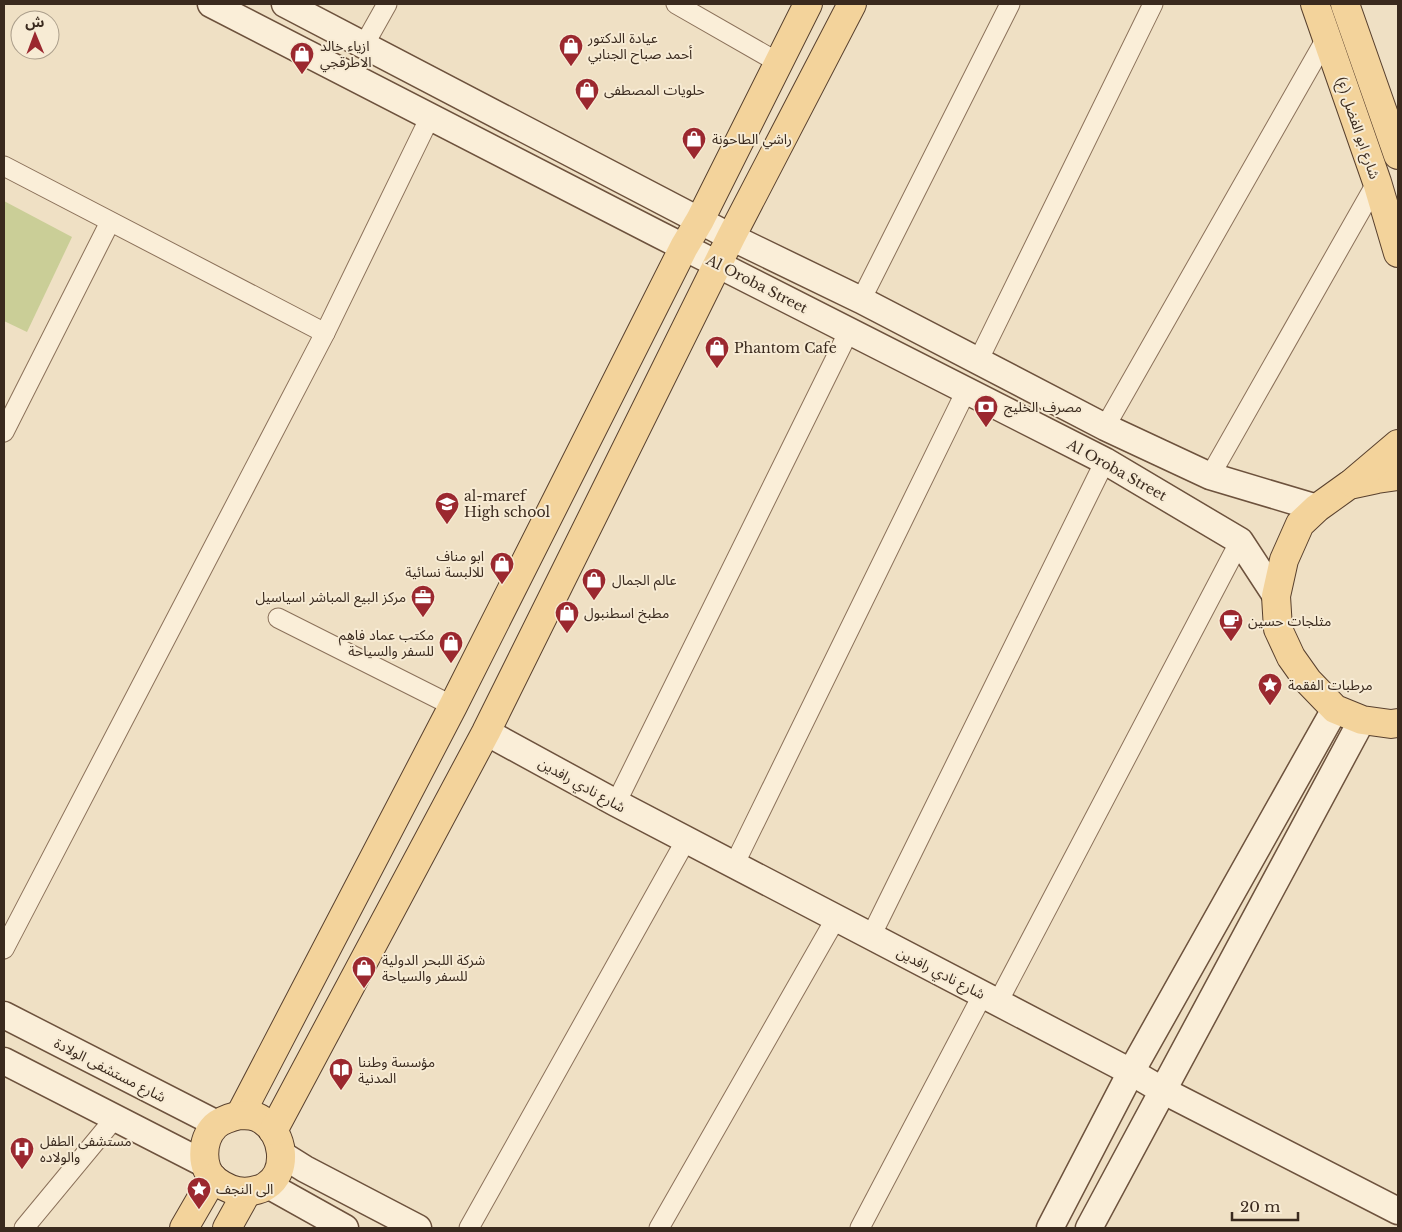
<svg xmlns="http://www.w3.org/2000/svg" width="1402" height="1232" font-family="'Libre Baskerville','Noto Sans Arabic',serif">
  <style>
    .green { fill: #cace97 }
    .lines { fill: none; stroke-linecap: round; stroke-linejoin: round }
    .street-casing { stroke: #8b715a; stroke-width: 21 }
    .secondary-casing { stroke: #6d523d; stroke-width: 29 }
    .primary-casing { stroke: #58402e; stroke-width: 30 }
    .street { stroke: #faeed8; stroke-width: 19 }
    .secondary { stroke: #faeed8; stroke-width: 26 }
    .primary { stroke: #f3d39b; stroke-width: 28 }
    .labels { text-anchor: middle; stroke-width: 4; stroke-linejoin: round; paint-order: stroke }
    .poi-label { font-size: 14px; fill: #3a2a1e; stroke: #f7ebd4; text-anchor: start }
    .street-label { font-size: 14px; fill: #3a2a1e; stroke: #f7ebd4 }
  </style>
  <rect width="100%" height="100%" fill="#efe0c4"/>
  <!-- green -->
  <polygon class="green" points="4,201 72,237 27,332 4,321"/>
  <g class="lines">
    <defs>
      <g id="street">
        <polyline points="676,4 779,63"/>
        <polyline points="364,45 387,4"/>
        <polyline points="4,166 325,333"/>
        <polyline points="861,300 1010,4"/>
        <polyline points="978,361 1153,4"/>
        <polyline points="1105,427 1327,37"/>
        <polyline points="4,432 110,222"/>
        <polyline points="1210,476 1377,182"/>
        <polyline points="278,618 453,706"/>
        <polyline points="616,803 849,331"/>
        <polyline points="734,865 966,391"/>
        <polyline points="871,936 1105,461"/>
        <polyline points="4,949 325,333 430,117"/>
        <polyline points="998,1002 1240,541"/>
        <polyline points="24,1228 115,1118"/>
        <polyline points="469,1228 686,840"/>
        <polyline points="659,1228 836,918"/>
        <polyline points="860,1228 983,994"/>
      </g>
      <g id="secondary">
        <polyline points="211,4 658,234 1105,461 1240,541 1276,596"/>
        <polyline points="285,4 731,237 861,300 1105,427 1210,476 1317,508"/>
        <polyline points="486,732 616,803 1131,1072 1162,1090 1398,1211"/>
        <polyline points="4,1015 217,1124"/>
        <polyline points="4,1061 205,1164"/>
        <polyline points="281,1154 305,1169 418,1228"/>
        <polyline points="268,1185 345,1228"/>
        <polyline points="1050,1228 1131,1072 1335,709"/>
        <polyline points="1089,1228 1362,720"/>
      </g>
      <g id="primary">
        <polyline points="1315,4 1377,182 1398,253"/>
        <polyline points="1345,4 1398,155"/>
        <polyline points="1398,476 1377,479 1349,485 1317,508 1300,524 1284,560 1276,596 1278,629 1291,657 1308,681 1335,709 1362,720 1391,724 1398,723"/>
        <polyline points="1352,483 1398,444"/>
        <polyline points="240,1115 453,706 684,247 700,220 808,4"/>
        <path d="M 240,1115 C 248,1115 255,1115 262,1120 C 284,1133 289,1172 266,1186 C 262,1189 257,1190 252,1191 C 238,1194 227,1189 216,1181 C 200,1169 201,1140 215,1126 C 221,1120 232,1117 240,1115 Z"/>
        <polyline points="273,1131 486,732 731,237 852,4"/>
        <polyline points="184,1228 213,1178"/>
        <polyline points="227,1228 247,1192"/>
      </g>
    </defs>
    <!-- street casing -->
    <use href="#street" class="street-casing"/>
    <!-- secondary casing -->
    <use href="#secondary" class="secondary-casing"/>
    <!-- primary casing -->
    <use href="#primary" class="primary-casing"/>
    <!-- street -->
    <use href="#street" class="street"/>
    <!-- secondary -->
    <use href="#secondary" class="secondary"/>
    <!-- primary -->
    <use href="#primary" class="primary"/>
  </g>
  <!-- icons -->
  <defs>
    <symbol id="shop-pin" viewBox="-11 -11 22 30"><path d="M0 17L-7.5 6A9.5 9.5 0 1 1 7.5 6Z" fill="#9b282f" stroke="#f7ebd4"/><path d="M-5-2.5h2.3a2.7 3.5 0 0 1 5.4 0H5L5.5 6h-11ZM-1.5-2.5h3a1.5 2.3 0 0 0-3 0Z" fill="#fff"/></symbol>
    <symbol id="bank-pin" viewBox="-11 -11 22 30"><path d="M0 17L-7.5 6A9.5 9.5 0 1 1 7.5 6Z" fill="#9b282f" stroke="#f7ebd4"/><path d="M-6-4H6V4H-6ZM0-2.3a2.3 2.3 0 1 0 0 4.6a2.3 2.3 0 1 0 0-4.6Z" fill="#fff"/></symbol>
    <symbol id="school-pin" viewBox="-11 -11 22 30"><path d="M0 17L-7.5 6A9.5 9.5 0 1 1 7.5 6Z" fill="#9b282f" stroke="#f7ebd4"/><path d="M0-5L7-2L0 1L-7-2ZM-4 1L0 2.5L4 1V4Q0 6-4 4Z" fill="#fff"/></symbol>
    <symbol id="office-pin" viewBox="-11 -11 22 30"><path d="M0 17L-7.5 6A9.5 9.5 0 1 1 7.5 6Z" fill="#9b282f" stroke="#f7ebd4"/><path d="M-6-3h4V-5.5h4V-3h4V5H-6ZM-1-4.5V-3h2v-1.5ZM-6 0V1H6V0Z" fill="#fff"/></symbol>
    <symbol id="cafe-pin" viewBox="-11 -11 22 30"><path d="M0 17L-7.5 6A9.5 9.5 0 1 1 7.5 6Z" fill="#9b282f" stroke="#f7ebd4"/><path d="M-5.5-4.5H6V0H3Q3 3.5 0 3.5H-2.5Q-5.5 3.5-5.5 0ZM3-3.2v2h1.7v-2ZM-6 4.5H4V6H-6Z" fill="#fff"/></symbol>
    <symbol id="sight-pin" viewBox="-11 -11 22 30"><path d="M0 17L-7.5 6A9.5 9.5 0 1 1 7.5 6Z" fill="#9b282f" stroke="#f7ebd4"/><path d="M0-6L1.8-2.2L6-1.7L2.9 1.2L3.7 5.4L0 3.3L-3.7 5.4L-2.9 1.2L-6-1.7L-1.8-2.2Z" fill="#fff"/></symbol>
    <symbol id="library-pin" viewBox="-11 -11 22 30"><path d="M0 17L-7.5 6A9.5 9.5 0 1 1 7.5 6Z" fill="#9b282f" stroke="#f7ebd4"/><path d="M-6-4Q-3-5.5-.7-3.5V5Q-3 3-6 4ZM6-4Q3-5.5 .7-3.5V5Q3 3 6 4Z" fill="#fff"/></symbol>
    <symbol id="hospital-pin" viewBox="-11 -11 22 30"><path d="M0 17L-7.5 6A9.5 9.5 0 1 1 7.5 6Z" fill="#9b282f" stroke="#f7ebd4"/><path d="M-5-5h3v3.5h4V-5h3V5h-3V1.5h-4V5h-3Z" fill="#fff"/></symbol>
  </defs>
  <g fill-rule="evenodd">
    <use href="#shop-pin" x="557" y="32" width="28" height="38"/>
    <use href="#shop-pin" x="288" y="40" width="28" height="38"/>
    <use href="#shop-pin" x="573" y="76" width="28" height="38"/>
    <use href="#shop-pin" x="680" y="125" width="28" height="38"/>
    <use href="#shop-pin" x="703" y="334" width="28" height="38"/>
    <use href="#bank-pin" x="972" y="393" width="28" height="38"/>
    <use href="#school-pin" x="433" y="490" width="28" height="38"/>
    <use href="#shop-pin" x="488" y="550" width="28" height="38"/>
    <use href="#shop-pin" x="580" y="566" width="28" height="38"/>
    <use href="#office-pin" x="409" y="583" width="28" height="38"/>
    <use href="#shop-pin" x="553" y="599" width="28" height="38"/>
    <use href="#cafe-pin" x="1217" y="607" width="28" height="38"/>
    <use href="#shop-pin" x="437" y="629" width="28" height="38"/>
    <use href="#sight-pin" x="1256" y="671" width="28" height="38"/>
    <use href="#shop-pin" x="350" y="954" width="28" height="38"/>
    <use href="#library-pin" x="327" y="1056" width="28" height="38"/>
    <use href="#hospital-pin" x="8" y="1135" width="28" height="38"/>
    <use href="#sight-pin" x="185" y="1175" width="28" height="38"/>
  </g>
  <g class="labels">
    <!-- poi labels -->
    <g class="poi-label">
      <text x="588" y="43">عيادة الدكتور<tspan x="588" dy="16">أحمد صباح الجنابي</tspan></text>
      <text x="320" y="51">ازياء خالد<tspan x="320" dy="16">الاطرقجي</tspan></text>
      <text x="604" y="95">حلويات المصطفى</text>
      <text x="712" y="144">راشي الطاحونة</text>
      <text x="734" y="353">Phantom Cafe</text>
      <text x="1004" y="412">مصرف الخليج</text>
      <text x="464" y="501">al-maref<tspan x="464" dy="16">High school</tspan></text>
      <text x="484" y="561" text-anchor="end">ابو مناف<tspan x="484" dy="16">للالبسة نسائية</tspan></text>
      <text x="612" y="585">عالم الجمال</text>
      <text x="406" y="602" text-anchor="end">مركز البيع المباشر اسياسيل</text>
      <text x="584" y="618">مطبخ اسطنبول</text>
      <text x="1248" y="626">مثلجات حسين</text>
      <text x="434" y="640" text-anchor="end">مكتب عماد فاهم<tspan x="434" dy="16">للسفر والسياحة</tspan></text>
      <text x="1288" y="690">مرطبات الفقمة</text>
      <text x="382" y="965">شركة اللبحر الدولية<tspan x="382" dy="16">للسفر والسياحة</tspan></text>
      <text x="358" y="1067">مؤسسة وطننا<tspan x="358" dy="16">المدنية</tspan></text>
      <text x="40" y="1146">مستشفى الطفل<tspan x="40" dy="16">والولاده</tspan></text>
      <text x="216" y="1194">الى النجف</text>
    </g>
    <!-- street labels -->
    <g class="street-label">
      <text transform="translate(1358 128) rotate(71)" y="5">شارع ابو الفضل (ع)</text>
      <text transform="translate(757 284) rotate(27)" y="5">Al Oroba Street</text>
      <text transform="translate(1117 470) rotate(29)" y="5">Al Oroba Street</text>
      <text transform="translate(582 785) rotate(29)" y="5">شارع نادي رافدين</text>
      <text transform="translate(941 973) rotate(27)" y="5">شارع نادي رافدين</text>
      <text transform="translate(110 1070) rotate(27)" y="5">شارع مستشفى الولادة</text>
    </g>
  </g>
  <!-- border -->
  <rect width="1402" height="1232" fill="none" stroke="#3a2a1e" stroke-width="10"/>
  <!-- north arrow -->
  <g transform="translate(35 35) rotate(359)"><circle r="24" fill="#f7ebd4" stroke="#ab9e8b"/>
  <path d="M0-4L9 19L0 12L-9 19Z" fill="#9b282f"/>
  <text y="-8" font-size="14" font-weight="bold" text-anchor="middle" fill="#3a2a1e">ش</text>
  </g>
  <!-- scale -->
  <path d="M1232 1212v8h66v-8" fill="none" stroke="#3a2a1e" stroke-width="2.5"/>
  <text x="1240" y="1212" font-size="15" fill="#3a2a1e" stroke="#f7ebd4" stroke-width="4" paint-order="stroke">20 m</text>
</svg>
